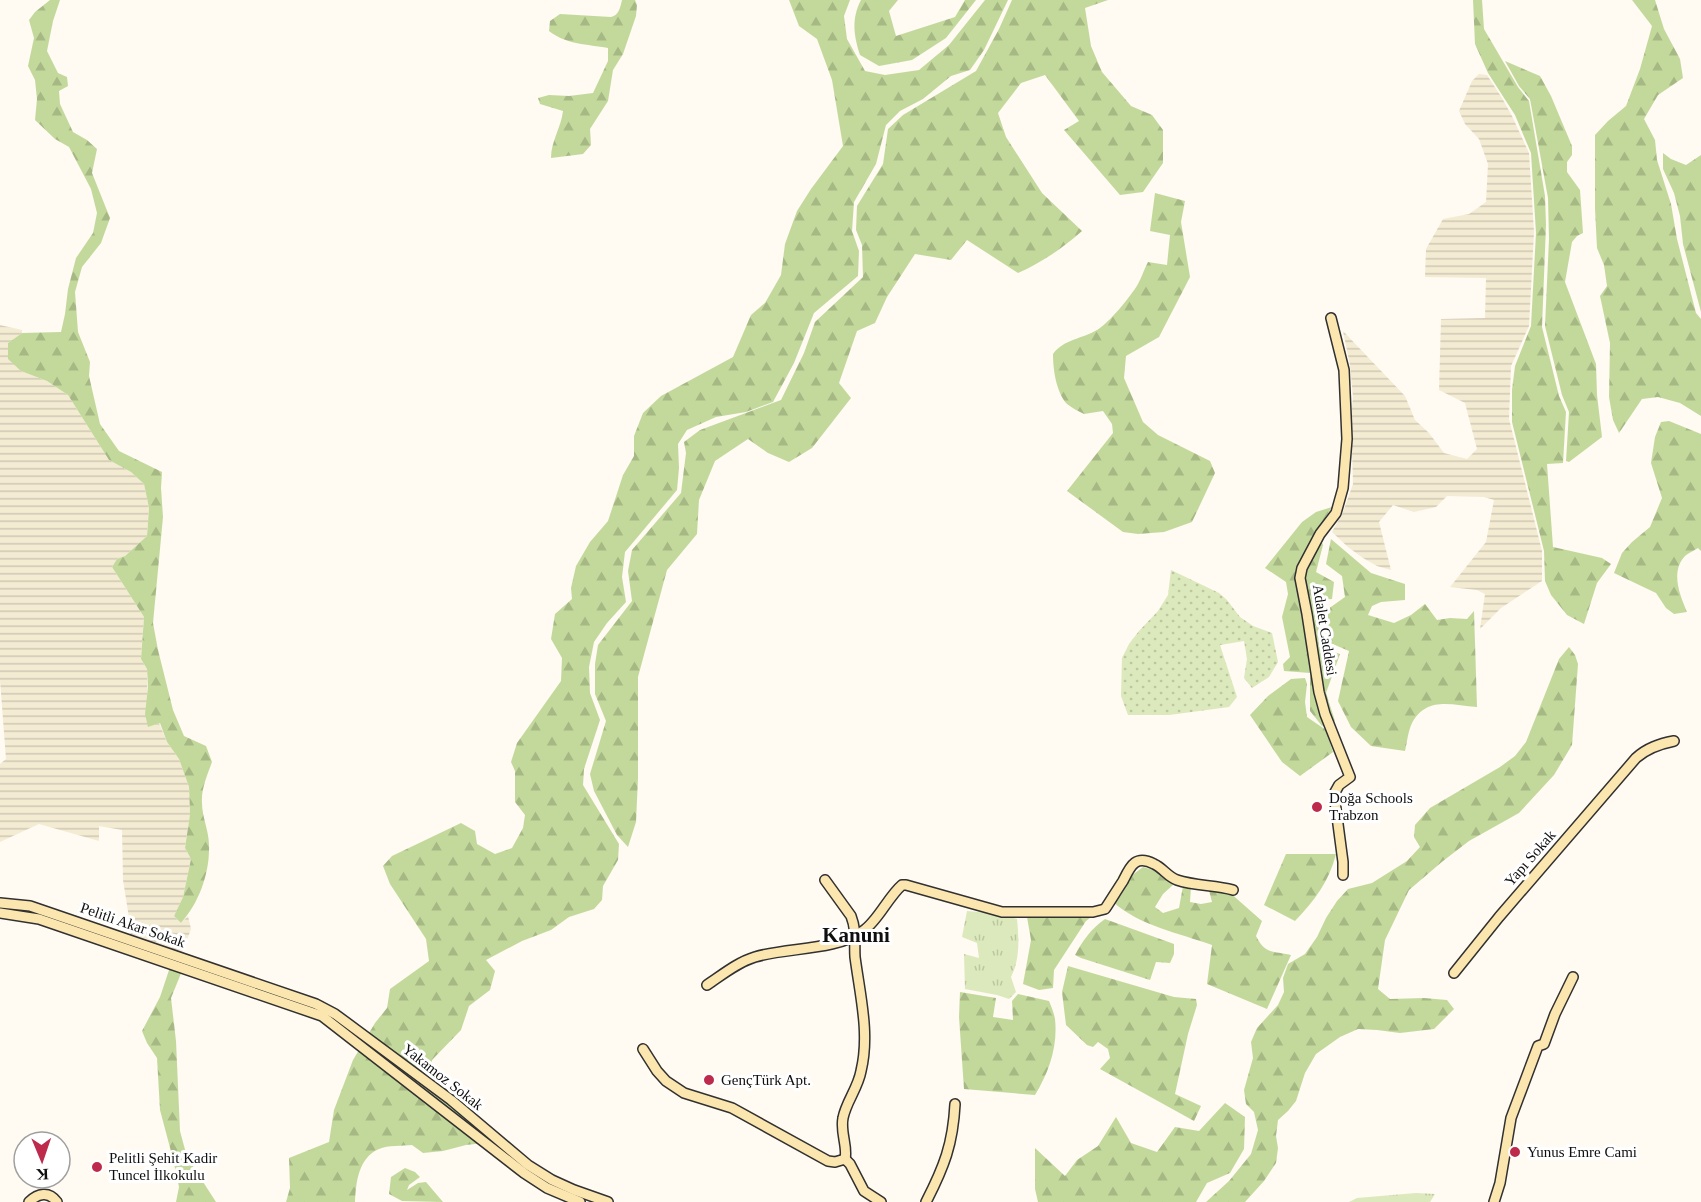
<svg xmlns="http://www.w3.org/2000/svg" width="1701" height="1202" font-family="Georgia,serif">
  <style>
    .farmland { fill: url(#farmland-rules) }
    .grass { fill: url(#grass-tufts) }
    .forest { fill: url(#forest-firs) }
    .garden { fill: url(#garden-dots) }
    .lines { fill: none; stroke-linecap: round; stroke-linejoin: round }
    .secondary-casing { stroke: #313131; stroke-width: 12 }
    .secondary { stroke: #fce6b0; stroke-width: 9 }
    .poi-dot { fill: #bd2a4c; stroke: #fff; stroke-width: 2 }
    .labels { text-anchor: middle; stroke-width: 6; stroke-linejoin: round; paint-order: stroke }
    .street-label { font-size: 15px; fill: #0f0f0f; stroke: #fff }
    .poi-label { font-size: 15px; fill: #0f0f0f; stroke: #fff; text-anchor: start }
    .district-label { font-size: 21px; font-weight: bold; fill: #0f0f0f; stroke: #fff }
  </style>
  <defs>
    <pattern id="farmland-rules" width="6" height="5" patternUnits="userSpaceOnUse" patternTransform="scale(1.5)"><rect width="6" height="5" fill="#f4ebd3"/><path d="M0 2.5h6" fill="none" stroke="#d0c8b4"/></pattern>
    <pattern id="grass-tufts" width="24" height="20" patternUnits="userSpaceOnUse" patternTransform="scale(1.5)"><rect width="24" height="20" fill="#dce9bc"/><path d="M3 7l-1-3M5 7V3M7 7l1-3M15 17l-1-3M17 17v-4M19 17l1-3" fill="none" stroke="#bcc7a0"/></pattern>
    <pattern id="forest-firs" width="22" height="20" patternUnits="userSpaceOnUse" patternTransform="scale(1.5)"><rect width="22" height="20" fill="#c3d99c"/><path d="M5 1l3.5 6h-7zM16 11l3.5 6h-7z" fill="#a6b985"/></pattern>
    <pattern id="garden-dots" width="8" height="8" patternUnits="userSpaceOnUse" patternTransform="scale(1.5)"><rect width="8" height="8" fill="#dce9bc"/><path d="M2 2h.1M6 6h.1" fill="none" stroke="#bcc7a0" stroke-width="1.8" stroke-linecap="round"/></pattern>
  </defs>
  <rect width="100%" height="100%" fill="#fffaf2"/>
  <!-- farmland -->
  <g class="farmland">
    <polygon points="1479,74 1487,75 1502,98 1512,116 1529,153 1534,232 1529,326 1511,366 1509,419 1542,551 1542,581 1501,608 1480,629 1485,594 1477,590 1450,587 1486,542 1494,500 1484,497 1447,496 1436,507 1414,512 1393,505 1379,522 1391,570 1377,566 1363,558 1348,547 1332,532 1343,512 1353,484 1351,416 1353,397 1350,365 1343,331 1405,396 1415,420 1429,433 1444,453 1467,459 1477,449 1465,403 1439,390 1441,319 1485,318 1486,278 1425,277 1426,249 1443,219 1469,214 1486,202 1488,164 1479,139 1465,124 1459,111 1472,81"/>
    <polygon points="0,325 22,330 22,333 8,343 21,371 47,381 68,395 109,460 131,472 144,484 149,508 147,536 125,556 117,559 112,567 144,617 141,659 147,669 148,727 159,723 167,742 179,759 189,787 190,814 185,848 191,859 183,897 174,916 181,923 188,916 191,929 178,964 160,955 127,951 131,930 123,880 122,830 99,826 99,841 39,824 0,842 0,764 6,759 0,680"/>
  </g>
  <!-- grass -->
  <g class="grass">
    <path d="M 967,911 L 1000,914 L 1017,919 C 1019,938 1020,960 1011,977 L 1016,992 L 1009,999 L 997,995 L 965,989 L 964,954 L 979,958 L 977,943 L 962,937 Z"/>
    <polygon points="1416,1193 1435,1194 1430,1202 1349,1202 1357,1198"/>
  </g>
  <!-- forest -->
  <g class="forest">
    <path d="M 50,0 L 60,0 L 53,21 L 47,51 L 58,73 L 67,77 L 68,86 L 59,91 L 60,104 L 73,132 L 87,140 L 97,149 L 92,173 L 110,218 L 101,243 L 82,267 L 75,292 L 78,332 L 90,362 L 89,376 L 100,424 L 119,451 L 162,472 L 161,488 L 163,517 L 153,623 L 158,650 L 173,710 L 184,736 L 206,746 L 212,762 C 207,776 201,789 202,803 C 202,817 209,831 209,845 C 210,873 199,903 181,923 L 174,916 L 183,897 L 191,859 L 185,848 L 190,814 L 189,787 L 179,759 L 167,742 L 160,723 L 148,727 L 145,714 L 148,687 L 147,669 L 141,659 L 144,617 L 112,567 L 117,559 L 125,556 L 147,536 L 149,508 L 144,484 L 131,472 L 109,460 L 68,395 L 47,381 L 21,371 L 8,359 L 8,343 L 22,333 L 61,332 L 65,314 L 68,289 L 76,258 L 93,233 L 97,213 L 91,189 L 69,147 L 55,139 L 35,120 L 37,99 L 35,80 L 28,66 L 34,38 L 29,20 L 35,12 Z"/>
    <path d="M 622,0 L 635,0 L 637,5 L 636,16 L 623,54 L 613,70 L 608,101 L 590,129 L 591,145 L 583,154 L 551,158 C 551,141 561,128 563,111 L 540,104 L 538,98 L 549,95 L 569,96 L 593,93 L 608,61 L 608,48 C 587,44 567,45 549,31 L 550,21 L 560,14 L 611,17 C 619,15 620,8 622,0 Z"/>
    <path d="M 789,0 L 850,0 L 844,16 L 847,39 L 865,71 L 885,75 L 919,70 L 949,45 L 985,0 L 1008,0 L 984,50 L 970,70 L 951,76 L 923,99 L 900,111 L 886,125 L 876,164 L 854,202 L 852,231 L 859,251 L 858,276 L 814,313 L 794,363 L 773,402 L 746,412 L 716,417 L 687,430 L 678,444 L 679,468 L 677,490 L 625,552 L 622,577 L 626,602 L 607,623 L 594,642 L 589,667 L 590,693 L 600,720 L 584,769 L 583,785 L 619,844 L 618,860 L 603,886 L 602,900 L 594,909 L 569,917 L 551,930 L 522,941 L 486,960 L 495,971 L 490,990 L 469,1006 L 461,1030 L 432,1060 L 428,1081 L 477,1127 L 484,1143 L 466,1145 L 443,1151 L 423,1153 L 412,1145 C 402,1146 388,1145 379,1149 C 358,1158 356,1183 355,1202 L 286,1202 L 290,1188 L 289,1158 L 329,1142 L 334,1110 L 353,1060 L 375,1023 L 387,1008 L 390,989 L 429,961 L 426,939 L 390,884 L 383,866 L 392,856 L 461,823 L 475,831 L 477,844 L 495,854 L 512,848 L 523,828 L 525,815 L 515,802 L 515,771 L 511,762 L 517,743 L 561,681 L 562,658 L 551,639 L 555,614 L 572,599 L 571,588 L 576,566 L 590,542 L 608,521 L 623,475 L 634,456 L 634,436 L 643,413 L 661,396 L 733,357 L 751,315 L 765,303 L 781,275 L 785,244 L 797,211 L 811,189 L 843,146 L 832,80 L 817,39 L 799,26 Z"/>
    <path d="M 861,0 L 898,0 L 889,11 L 896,36 L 955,17 L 965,0 L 976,0 L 946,38 L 912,60 L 879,66 L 860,55 C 854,36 851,19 861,0 Z"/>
    <path d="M 1012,0 L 1108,0 L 1085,8 L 1091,46 L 1102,72 L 1131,106 L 1152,115 L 1163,130 L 1163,163 L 1143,192 L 1120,195 L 1064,130 L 1079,121 L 1045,75 L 1021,83 L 998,113 L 1006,137 L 1042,193 L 1082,231 C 1063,248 1041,263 1018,273 L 967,240 L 951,260 L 915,254 L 887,297 L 875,323 L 857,331 L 839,383 L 851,398 L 812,448 L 789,462 L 768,453 L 748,439 L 715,461 L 699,500 L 697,534 L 667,570 L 638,677 L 638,778 L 636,822 L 628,847 L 617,835 L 594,791 L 590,774 L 606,721 L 595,694 L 595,664 L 598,645 L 632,601 L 628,571 L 632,550 L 681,493 L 686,453 L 684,442 L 700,430 L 781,400 L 804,353 L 815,322 L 863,277 L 862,245 L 856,230 L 857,206 L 883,164 L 888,129 L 903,115 L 976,71 L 999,29 Z"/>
    <polygon points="1473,0 1482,0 1484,29 1518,87 1529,101 1545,196 1546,225 1542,327 1559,396 1566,412 1563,463 1547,464 1553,547 1602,558 1611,564 1597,583 1584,624 1567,615 1551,595 1545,581 1544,551 1512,422 1512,390 1515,366 1531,326 1536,233 1531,153 1515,115 1488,73 1475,44"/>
    <polygon points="1632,0 1655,0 1664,29 1680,59 1683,78 1658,95 1644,119 1655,140 1657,160 1671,204 1677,239 1696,313 1701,319 1701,416 1680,403 1658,397 1642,399 1619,433 1613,420 1609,397 1610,343 1600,296 1607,286 1604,265 1597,248 1595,209 1595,135 1608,121 1626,106 1640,69 1652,26"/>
    <polygon points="1505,61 1540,76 1551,96 1572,146 1572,155 1567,162 1567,172 1580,190 1583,233 1577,236 1572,242 1565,282 1596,364 1597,395 1602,437 1569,462 1566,461 1569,412 1562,395 1545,326 1549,239 1548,198 1530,99 1519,86"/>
    <polygon points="1663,153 1671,159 1686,165 1701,155 1701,312 1683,244 1680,216 1674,193 1663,169"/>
    <path d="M 1155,193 L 1185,201 L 1181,222 L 1190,277 L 1159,337 L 1126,356 L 1124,378 L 1143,422 L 1158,435 L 1210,461 L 1215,473 L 1192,522 L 1164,532 L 1138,534 L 1123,532 L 1067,491 L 1113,433 L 1112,424 L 1103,411 L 1084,414 C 1078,411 1072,408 1067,404 C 1056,392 1053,369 1053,354 C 1064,339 1082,339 1097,330 C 1109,323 1131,296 1138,284 C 1142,277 1144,269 1148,262 L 1167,265 L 1170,235 L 1150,231 Z"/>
    <path d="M 1669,421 L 1701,434 L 1701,551 L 1698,548 C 1694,551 1688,553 1685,556 C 1670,572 1680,595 1687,612 L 1674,614 L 1666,608 L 1656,593 L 1614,573 L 1622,553 L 1632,542 L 1650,527 L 1662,498 L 1651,463 L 1655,437 L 1661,422 Z"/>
    <path d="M 1332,507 C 1323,522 1315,526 1323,545 L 1316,572 L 1334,582 L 1332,599 L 1319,600 L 1319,647 L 1340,654 L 1326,693 L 1335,721 L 1322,726 L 1310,711 L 1310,673 L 1284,671 L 1283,664 L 1290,657 L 1282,617 L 1288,594 L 1286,582 L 1265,568 L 1302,522 L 1316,512 Z"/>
    <path d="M 1331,539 L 1371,573 L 1405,584 L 1405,600 L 1381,602 L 1372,606 L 1368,615 L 1394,623 L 1411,615 L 1425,604 L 1437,620 L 1450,618 L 1467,619 L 1474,611 L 1477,707 C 1451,705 1427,696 1412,723 C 1408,731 1407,743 1405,751 L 1371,746 L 1351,727 L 1338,701 L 1349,651 L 1328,642 L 1328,609 L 1345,597 L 1342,576 L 1326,564 Z"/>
    <polygon points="1569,647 1575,655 1578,664 1572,745 1554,775 1519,813 1469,841 1443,861 1409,890 1385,940 1378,989 1390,999 1424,998 1447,1000 1454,1009 1434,1029 1400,1033 1377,1030 1358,1029 1340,1037 1316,1054 1305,1073 1296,1101 1288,1111 1278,1120 1276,1136 1278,1148 1276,1163 1264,1181 1245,1202 1206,1202 1229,1181 1251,1154 1258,1130 1254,1112 1246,1104 1244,1090 1253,1058 1251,1042 1257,1028 1278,1005 1284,992 1283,978 1288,964 1305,954 1317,937 1326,918 1337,901 1348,889 1372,883 1407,861 1420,847 1414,837 1415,825 1430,808 1500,767 1515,756 1526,742 1559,659"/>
    <polygon points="1305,678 1307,684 1305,702 1307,717 1326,730 1333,752 1300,776 1282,762 1250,715 1268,696 1291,679"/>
    <path d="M 1286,854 L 1336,854 C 1329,882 1314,901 1295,921 L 1264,905 Z"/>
    <path d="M 1143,867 L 1163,873 L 1174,884 L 1163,894 L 1155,907 L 1163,913 L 1179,908 L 1183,886 L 1191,886 L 1190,902 L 1201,904 L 1212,902 L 1209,890 L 1228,891 L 1262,921 L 1256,936 C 1265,954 1272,951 1291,955 L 1267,1009 L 1207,984 L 1212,945 C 1179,933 1140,926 1113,902 L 1131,876 Z"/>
    <polygon points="1095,914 1086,921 1054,970 1053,988 1039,990 1023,984 1031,940 1027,917"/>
    <path d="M 1105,919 L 1174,944 L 1174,954 L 1170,963 L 1156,962 L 1150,980 L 1081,958 L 1075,955 C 1083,940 1091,929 1105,919 Z"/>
    <polygon points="1068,966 1174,997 1196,999 1197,1005 1188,1034 1175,1094 1201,1106 1194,1121 1100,1069 1110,1058 1108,1049 1098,1042 1093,1047 1087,1045 1066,1025 1062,992"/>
    <polygon points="170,967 182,971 171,998 176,1041 180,1131 187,1157 216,1202 176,1202 179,1187 173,1159 160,1110 157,1058 147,1043 142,1031 160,997"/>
    <path d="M 960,992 L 996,998 L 993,1017 L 1013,1020 L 1012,1001 L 1018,994 L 1049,1001 C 1051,1006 1054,1013 1055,1019 C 1058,1046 1049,1072 1035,1095 L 964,1089 L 959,1017 Z"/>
    <polygon points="1225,1103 1245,1117 1244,1149 1230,1173 1207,1183 1196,1202 1038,1202 1035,1189 1035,1148 1065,1176 1077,1160 1098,1146 1116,1117 1131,1143 1157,1152 1175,1127 1199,1131"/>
    <polygon points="405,1168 415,1172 420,1177 409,1185 407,1190 418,1183 426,1182 443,1202 402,1201 389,1194 391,1177"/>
  </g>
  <!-- garden -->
  <polygon class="garden" points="1171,570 1219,593 1227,600 1240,617 1253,626 1272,633 1278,662 1269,677 1252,688 1244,678 1247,659 1244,641 1220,645 1237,697 1229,707 1169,715 1128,715 1121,696 1122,658 1129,644 1139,631 1158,611 1168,595"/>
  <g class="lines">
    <defs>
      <g id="secondary">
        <polyline points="1331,318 1344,370 1347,439 1343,488 1336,513 1320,534 1302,568 1300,578 1307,614 1319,692 1325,714 1350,777 1339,785 1334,794 1343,862 1343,875"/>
        <path d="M 825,880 L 851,916 C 857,932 854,941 855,957 C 860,995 870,1034 861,1071 C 858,1088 846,1102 843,1118 C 840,1132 848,1147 845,1159"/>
        <polyline points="0,903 30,906 316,1004 335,1014 451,1100 528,1165 552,1180 574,1190 608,1202"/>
        <polyline points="0,913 39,919 322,1016 524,1173 547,1188 580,1202"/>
        <path d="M 1454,973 L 1499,917 L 1636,758 C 1647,748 1659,744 1674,741"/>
        <path d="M 707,985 C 722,975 738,962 755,957 C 788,947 835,951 863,931 C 878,921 888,897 902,885 L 906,885 L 1002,912 L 1093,912 L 1105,909 C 1111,900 1117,890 1123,881 C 1130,867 1135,854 1154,864 C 1163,868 1168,877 1177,880 C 1195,886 1215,885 1233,890"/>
        <polyline points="643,1049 657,1071 666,1081 684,1093 732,1108 828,1161 835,1162 845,1159 850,1164 864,1191 881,1202"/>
        <path d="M 29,1202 C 38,1193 49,1191 57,1202"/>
        <path d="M 926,1202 C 944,1167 953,1144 955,1104"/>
        <polyline points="1494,1202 1500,1183 1511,1118 1538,1046 1544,1044 1555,1014 1573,977"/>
      </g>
    </defs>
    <!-- secondary casing -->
    <use href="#secondary" class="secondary-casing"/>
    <!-- secondary -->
    <use href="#secondary" class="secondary"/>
  </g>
  <!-- markers -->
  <g class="poi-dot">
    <circle cx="1317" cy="807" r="6"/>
    <circle cx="709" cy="1080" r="6"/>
    <circle cx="1515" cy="1152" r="6"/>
    <circle cx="97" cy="1167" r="6"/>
  </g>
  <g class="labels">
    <!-- street labels -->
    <g class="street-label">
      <text transform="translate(1325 630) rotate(81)" y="5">Adalet Caddesi</text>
      <text transform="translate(1530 858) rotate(-49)" y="5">Yapı Sokak</text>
      <text transform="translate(133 925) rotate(19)" y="5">Pelitli Akar Sokak</text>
      <text transform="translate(443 1077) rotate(38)" y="5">Yakamoz Sokak</text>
    </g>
    <!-- poi labels -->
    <g class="poi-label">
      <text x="1329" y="803">Doğa Schools<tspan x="1329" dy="17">Trabzon</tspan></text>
      <text x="721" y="1085">GençTürk Apt.</text>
      <text x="1527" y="1157">Yunus Emre Cami</text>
      <text x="109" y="1163">Pelitli Şehit Kadir<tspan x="109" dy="17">Tuncel İlkokulu</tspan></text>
    </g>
    <!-- district labels -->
    <g class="district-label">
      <text x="856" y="942">Kanuni</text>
    </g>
  </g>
  <!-- north arrow -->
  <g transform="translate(42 1160) rotate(178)"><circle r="28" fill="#ffffff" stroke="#9f9f9f" stroke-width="1.5"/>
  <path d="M0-4.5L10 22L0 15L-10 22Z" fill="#bd2a4c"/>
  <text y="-9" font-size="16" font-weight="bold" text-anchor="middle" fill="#0f0f0f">K</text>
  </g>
</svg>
